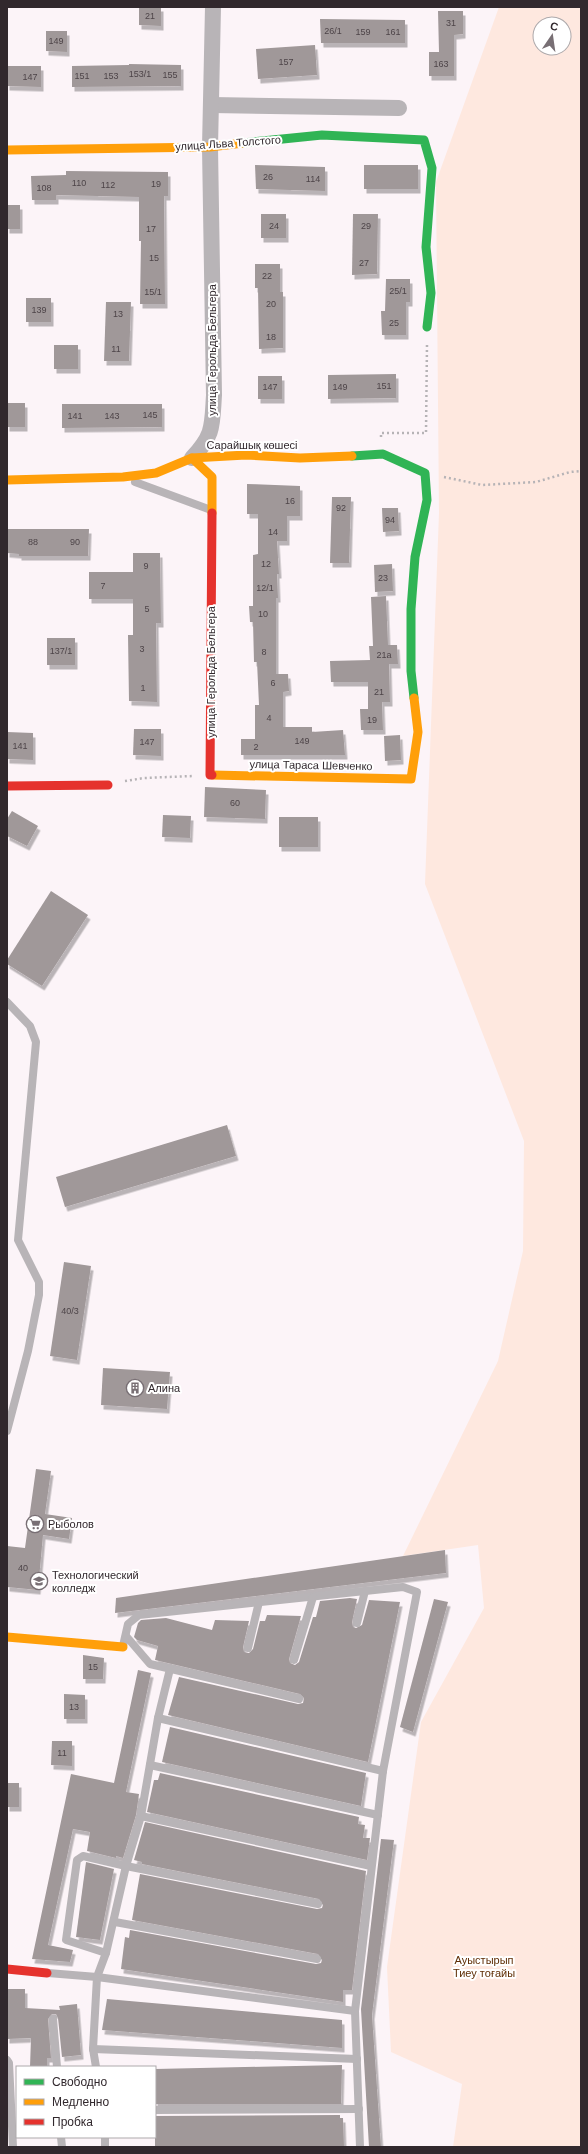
<svg xmlns="http://www.w3.org/2000/svg" width="588" height="2154" font-family="Arial,sans-serif">
  <style>
    .green { fill: #fee8df; fill-rule: evenodd }
    .building { fill: #a09899; filter: url(#shadow) }
    .lines { fill: none; stroke-linecap: round; stroke-linejoin: round }
    .path { stroke: #b6b3b6; stroke-width: 2.5; stroke-dasharray: 2 3; stroke-linecap: butt }
    .lane { stroke: #b8b4b7; stroke-width: 8 }
    .street { stroke: #b8b4b7; stroke-width: 16 }
    .fast { stroke: #30b455; stroke-width: 9 }
    .slow { stroke: #ff9f0a; stroke-width: 9 }
    .jam { stroke: #e5322d; stroke-width: 9 }
    .labels { text-anchor: middle; stroke-width: 4; stroke-linejoin: round; paint-order: stroke }
    .number-label { font-size: 9px; fill: #4d4448 }
    .street-label { font-size: 11px; fill: #31282d; stroke: #fff }
    .poi-label { font-size: 11px; fill: #31282d; stroke: #fff; text-anchor: start }
    .park-label { font-size: 11px; fill: #5f2e05; stroke: #fff }
  </style>
  <defs>
    <filter id="shadow"><feDropShadow dx="2.5" dy="4.5" stdDeviation="0" flood-color="#0004"/></filter>
  </defs>
  <rect width="100%" height="100%" fill="#fcf4f8"/>
  <!-- green -->
  <path class="green" d="M 499,7 L 581,7 L 581,2147 L 453,2147 L 462,2084 L 391,2052 L 387,1967 L 421,1722 L 484,1608 L 478,1545 L 403,1556 L 498,1361 L 523,1251 L 524,1141 L 425,884 L 439,513 L 436,182 ZM 540,24 L 564,24 L 564,48 L 540,48 Z"/>
  <!-- building -->
  <g class="building">
    <polygon points="139,7 161,7 161,26 139,25"/>
    <polygon points="438,11 463,11 463,34 454,35 454,76 429,76 429,52 439,52"/>
    <polygon points="320,19 405,20 405,43 321,43"/>
    <polygon points="46,31 67,31 67,52 46,51"/>
    <polygon points="315,45 317,75 258,79 256,49"/>
    <polygon points="129,64 181,65 181,86 72,87 72,66 129,65"/>
    <polygon points="7,66 41,66 41,87 7,86"/>
    <polygon points="255,165 325,167 325,191 256,189"/>
    <rect x="364" y="165" width="54" height="24"/>
    <polygon points="66,171 168,172 168,196 164,196 165,304 140,304 141,241 139,241 139,197 56,195 56,200 32,200 31,176 66,175"/>
    <rect x="7" y="205" width="13" height="24"/>
    <rect x="261" y="214" width="25" height="24"/>
    <polygon points="353,214 378,214 377,274 352,275"/>
    <polygon points="255,264 280,264 280,292 283,292 283,348 259,349 258,288 255,288"/>
    <polygon points="386,279 410,279 410,302 406,302 406,335 382,335 381,311 385,311"/>
    <rect x="26" y="298" width="25" height="24"/>
    <polygon points="106,302 131,302 129,361 104,361"/>
    <rect x="54" y="345" width="24" height="24"/>
    <polygon points="396,374 396,398 328,399 328,375"/>
    <rect x="258" y="376" width="24" height="23"/>
    <rect x="7" y="403" width="18" height="24"/>
    <polygon points="62,404 162,404 162,427 62,428"/>
    <polygon points="247,484 300,486 300,516 287,516 287,541 277,541 279,574 277,574 278,598 276,598 276,674 288,674 289,691 283,692 283,727 312,727 312,732 343,730 345,755 241,755 241,739 255,739 255,705 259,705 257,662 254,662 253,622 250,622 249,606 253,606 253,555 258,554 258,514 247,514"/>
    <polygon points="332,497 351,497 349,563 330,563"/>
    <polygon points="382,508 398,508 399,531 383,532"/>
    <polygon points="7,529 89,529 88,556 19,556 19,554 7,553"/>
    <polygon points="133,553 160,553 161,623 156,623 157,702 129,701 128,635 133,635 133,599 89,599 89,572 133,572"/>
    <polygon points="392,564 393,591 375,592 374,565"/>
    <polygon points="386,596 388,645 397,645 398,664 389,664 390,702 382,702 383,730 361,730 360,709 368,709 368,682 331,682 330,661 370,660 369,646 373,646 371,597"/>
    <rect x="47" y="638" width="28" height="27"/>
    <polygon points="134,729 161,729 161,756 133,755"/>
    <polygon points="7,732 33,733 33,760 7,759"/>
    <polygon points="400,735 401,760 385,761 384,736"/>
    <polygon points="205,787 266,790 265,819 204,817"/>
    <polygon points="12,811 38,826 27,846 7,836 7,819"/>
    <polygon points="163,815 191,816 190,838 162,837"/>
    <rect x="279" y="817" width="39" height="30"/>
    <polygon points="51,891 88,915 42,986 7,964 7,960"/>
    <polygon points="227,1125 236,1156 65,1207 56,1177"/>
    <polygon points="64,1262 91,1266 77,1360 50,1356"/>
    <polygon points="103,1368 170,1372 167,1409 101,1405"/>
    <polygon points="36,1469 51,1471 45,1514 72,1518 69,1539 43,1535 38,1590 7,1587 7,1546 25,1548"/>
    <polygon points="445,1550 446,1573 115,1613 116,1598"/>
    <polygon points="350,1598 357,1599 352,1622 353,1627 356,1628 362,1625 369,1600 400,1602 368,1762 168,1715 179,1677 298,1704 303,1703 304,1698 300,1694 155,1660 158,1646 137,1640 134,1637 138,1623 141,1620 166,1618 212,1630 215,1620 249,1621 243,1647 244,1652 249,1653 253,1649 260,1621 265,1621 267,1615 301,1616 289,1659 290,1663 295,1665 299,1662 313,1617 316,1617 320,1601"/>
    <polygon points="434,1599 448,1602 413,1732 400,1727"/>
    <polygon points="83,1655 104,1658 103,1679 83,1679"/>
    <polygon points="138,1670 151,1673 126,1792 139,1794 136,1815 123,1858 116,1856 116,1858 87,1851 90,1832 73,1829 48,1945 73,1950 70,1962 32,1959 71,1774 114,1783"/>
    <polygon points="64,1694 85,1695 85,1719 64,1719"/>
    <polygon points="170,1727 366,1773 361,1806 162,1762"/>
    <polygon points="52,1741 72,1741 72,1766 51,1765"/>
    <polygon points="160,1773 359,1817 358,1824 365,1825 363,1838 370,1838 367,1860 147,1812 154,1780 158,1780"/>
    <rect x="7" y="1783" width="12" height="24"/>
    <polygon points="145,1822 366,1871 352,1990 343,1990 343,2002 121,1969 125,1937 129,1938 130,1930 316,1964 321,1963 322,1960 318,1954 132,1920 140,1874 317,1909 322,1908 323,1905 319,1899 142,1864 142,1862 134,1860"/>
    <polygon points="381,1839 394,1840 372,2015 381,2147 369,2147 361,2009"/>
    <polygon points="86,1862 114,1869 100,1940 76,1937"/>
    <polygon points="7,1989 25,1989 25,2008 60,2010 59,2006 77,2004 81,2055 62,2057 58,2018 56,2014 52,2014 48,2019 51,2058 47,2058 47,2067 30,2067 31,2038 7,2039"/>
    <polygon points="107,1999 342,2020 342,2048 102,2030"/>
    <polygon points="342,2065 341,2104 155,2104 155,2069"/>
    <polygon points="340,2115 340,2118 343,2118 344,2147 155,2147 155,2116"/>
  </g>
  <g class="lines">
    <!-- path -->
    <g class="path">
      <polyline points="381,437 381,433 426,433 427,344"/>
      <polyline points="444,477 482,485 536,482 570,472 581,471"/>
      <polyline points="125,781 144,778 193,776"/>
    </g>
    <!-- lane -->
    <g class="lane">
      <polyline points="135,482 211,510"/>
      <polyline points="7,1002 30,1026 36,1042 18,1240 39,1282 39,1295 28,1351 7,1431"/>
      <polyline points="357,1623 365,1591"/>
      <polyline points="126,1636 150,1664 299,1699"/>
      <polyline points="123,1646 128,1624 139,1615 403,1587 417,1592 383,1771 355,2011 360,2147"/>
      <polyline points="248,1648 259,1602"/>
      <polyline points="294,1660 313,1597"/>
      <polyline points="158,1718 383,1771"/>
      <polyline points="150,1765 378,1815"/>
      <polyline points="141,1816 371,1866"/>
      <polyline points="115,1922 317,1959"/>
      <polyline points="106,1953 66,1940 77,1860 83,1856 126,1866 318,1904"/>
      <polyline points="48,1973 97,1977 355,2011"/>
      <polyline points="53,2019 57,2067"/>
      <polyline points="93,2049 357,2059"/>
      <polyline points="7,2060 9,2063 13,2147"/>
      <polyline points="96,2067 93,2049 97,1977 106,1953 126,1866 141,1816 158,1718 170,1669"/>
      <polyline points="155,2110 359,2109"/>
      <polyline points="61,2137 62,2147"/>
      <polyline points="105,2137 105,2147"/>
    </g>
    <!-- street -->
    <g class="street">
      <polyline points="212,105 399,108"/>
      <path d="M 192,458 C 214,435 212,426 214,395 L 210,147 L 213,7"/>
    </g>
    <!-- fast -->
    <g class="fast">
      <polyline points="243,143 322,135 424,140 432,168 426,247 431,293 427,327"/>
      <polyline points="352,456 383,454 425,473 427,500 415,557 411,609 411,671 414,698"/>
    </g>
    <!-- slow -->
    <g class="slow">
      <polyline points="7,150 210,147 243,143"/>
      <polyline points="192,458 212,477 212,513"/>
      <polyline points="7,480 123,477 156,473 192,458 246,455 300,458 352,456"/>
      <polyline points="212,775 411,779 418,732 414,698"/>
      <polyline points="7,1637 123,1647"/>
    </g>
    <!-- jam -->
    <g class="jam">
      <polyline points="212,775 210,775 212,513"/>
      <polyline points="7,786 108,785"/>
      <polyline points="7,1969 47,1973"/>
    </g>
  </g>
  <!-- icons -->
  <defs>
    <symbol id="building-ring" viewBox="-11 -11 22 22"><circle r="9.5" fill="#fff" stroke="#786f74" stroke-width="1.5"/><path d="M-4-6H4V6H1V3H-1V6H-4ZM-2.5-4.3h1.7v1.8h-1.7ZM.8-4.3h1.7v1.8H.8ZM-2.5-1h1.7V.8h-1.7ZM.8-1h1.7V.8H.8Z" fill="#786f74"/></symbol>
    <symbol id="supermarket-ring" viewBox="-11 -11 22 22"><circle r="9.5" fill="#fff" stroke="#786f74" stroke-width="1.5"/><path d="M-6-5.5h2.5l.6 2H6L4.5 2H-2.5L-4.4-4H-6ZM-1.5 3.2a1.3 1.3 0 1 0 .1 0ZM3 3.2a1.3 1.3 0 1 0 .1 0Z" fill="#786f74"/></symbol>
    <symbol id="university-ring" viewBox="-11 -11 22 22"><circle r="9.5" fill="#fff" stroke="#786f74" stroke-width="1.5"/><path d="M0-5L7-2L0 1L-7-2ZM-4 1L0 2.5L4 1V4Q0 6-4 4Z" fill="#786f74"/></symbol>
  </defs>
  <g fill-rule="evenodd">
    <use href="#building-ring" x="125" y="1378" width="20" height="20"/>
    <use href="#supermarket-ring" x="25" y="1514" width="20" height="20"/>
    <use href="#university-ring" x="29" y="1571" width="20" height="20"/>
  </g>
  <g class="labels">
    <!-- number labels -->
    <g class="number-label">
      <text x="150" y="19">21</text>
      <text x="451" y="26">31</text>
      <text x="333" y="34">26/1</text>
      <text x="363" y="35">159</text>
      <text x="393" y="35">161</text>
      <text x="56" y="44">149</text>
      <text x="286" y="65">157</text>
      <text x="441" y="67">163</text>
      <text x="140" y="77">153/1</text>
      <text x="170" y="78">155</text>
      <text x="82" y="79">151</text>
      <text x="111" y="79">153</text>
      <text x="30" y="80">147</text>
      <text x="268" y="180">26</text>
      <text x="313" y="182">114</text>
      <text x="79" y="186">110</text>
      <text x="156" y="187">19</text>
      <text x="108" y="188">112</text>
      <text x="44" y="191">108</text>
      <text x="274" y="229">24</text>
      <text x="366" y="229">29</text>
      <text x="151" y="232">17</text>
      <text x="154" y="261">15</text>
      <text x="364" y="266">27</text>
      <text x="267" y="279">22</text>
      <text x="398" y="294">25/1</text>
      <text x="153" y="295">15/1</text>
      <text x="271" y="307">20</text>
      <text x="39" y="313">139</text>
      <text x="118" y="317">13</text>
      <text x="394" y="326">25</text>
      <text x="271" y="340">18</text>
      <text x="116" y="352">11</text>
      <text x="384" y="389">151</text>
      <text x="270" y="390">147</text>
      <text x="340" y="390">149</text>
      <text x="150" y="418">145</text>
      <text x="75" y="419">141</text>
      <text x="112" y="419">143</text>
      <text x="290" y="504">16</text>
      <text x="341" y="511">92</text>
      <text x="390" y="523">94</text>
      <text x="273" y="535">14</text>
      <text x="33" y="545">88</text>
      <text x="75" y="545">90</text>
      <text x="266" y="567">12</text>
      <text x="146" y="569">9</text>
      <text x="383" y="581">23</text>
      <text x="103" y="589">7</text>
      <text x="265" y="591">12/1</text>
      <text x="147" y="612">5</text>
      <text x="263" y="617">10</text>
      <text x="142" y="652">3</text>
      <text x="61" y="654">137/1</text>
      <text x="264" y="655">8</text>
      <text x="384" y="658">21а</text>
      <text x="273" y="686">6</text>
      <text x="143" y="691">1</text>
      <text x="379" y="695">21</text>
      <text x="269" y="721">4</text>
      <text x="372" y="723">19</text>
      <text x="302" y="744">149</text>
      <text x="147" y="745">147</text>
      <text x="20" y="749">141</text>
      <text x="256" y="750">2</text>
      <text x="235" y="806">60</text>
      <text x="70" y="1314">40/3</text>
      <text x="23" y="1571">40</text>
      <text x="93" y="1670">15</text>
      <text x="74" y="1710">13</text>
      <text x="62" y="1756">11</text>
    </g>
    <!-- street labels -->
    <g class="street-label">
      <text transform="translate(228 143) rotate(-4)" y="4">улица Льва Толстого</text>
      <text transform="translate(212 350) rotate(-90)" y="4">улица Герольда Бельгера</text>
      <text x="252" y="449">Сарайшық көшесі</text>
      <text transform="translate(211 672) rotate(-90)" y="4">улица Герольда Бельгера</text>
      <text transform="translate(311 765) rotate(1)" y="4">улица Тараса Шевченко</text>
    </g>
    <!-- poi labels -->
    <g class="poi-label">
      <text x="148" y="1392">Алина</text>
      <text x="48" y="1528">Рыболов</text>
      <text x="52" y="1579">Технологический<tspan x="52" dy="13">колледж</tspan></text>
    </g>
    <!-- park labels -->
    <g class="park-label">
      <text x="484" y="1964">Ауыстырып<tspan x="484" dy="13">Тиеу тоғайы</tspan></text>
    </g>
  </g>
  <!-- border -->
  <rect width="588" height="2154" fill="none" stroke="#31282d" stroke-width="16"/>
  <!-- legend -->
  <rect x="16" y="2066" width="140" height="72" fill="#ffffff" stroke="#ada9ab"/>
  <rect x="24" y="2079" width="20" height="6" fill="#30b455" stroke="#ada9ab"/>
  <text x="52" y="2086" font-size="12" fill="#31282d">Свободно</text>
  <rect x="24" y="2099" width="20" height="6" fill="#ff9f0a" stroke="#ada9ab"/>
  <text x="52" y="2106" font-size="12" fill="#31282d">Медленно</text>
  <rect x="24" y="2119" width="20" height="6" fill="#e5322d" stroke="#ada9ab"/>
  <text x="52" y="2126" font-size="12" fill="#31282d">Пробка</text>
  <!-- north arrow -->
  <g transform="translate(552 36) rotate(13)"><circle r="19" fill="#ffffff" stroke="#ada9ab"/>
  <path d="M0-3L7 15L0 10L-7 15Z" fill="#786f74"/>
  <text y="-6" font-size="11" font-weight="bold" text-anchor="middle" fill="#31282d">С</text>
  </g>
</svg>
